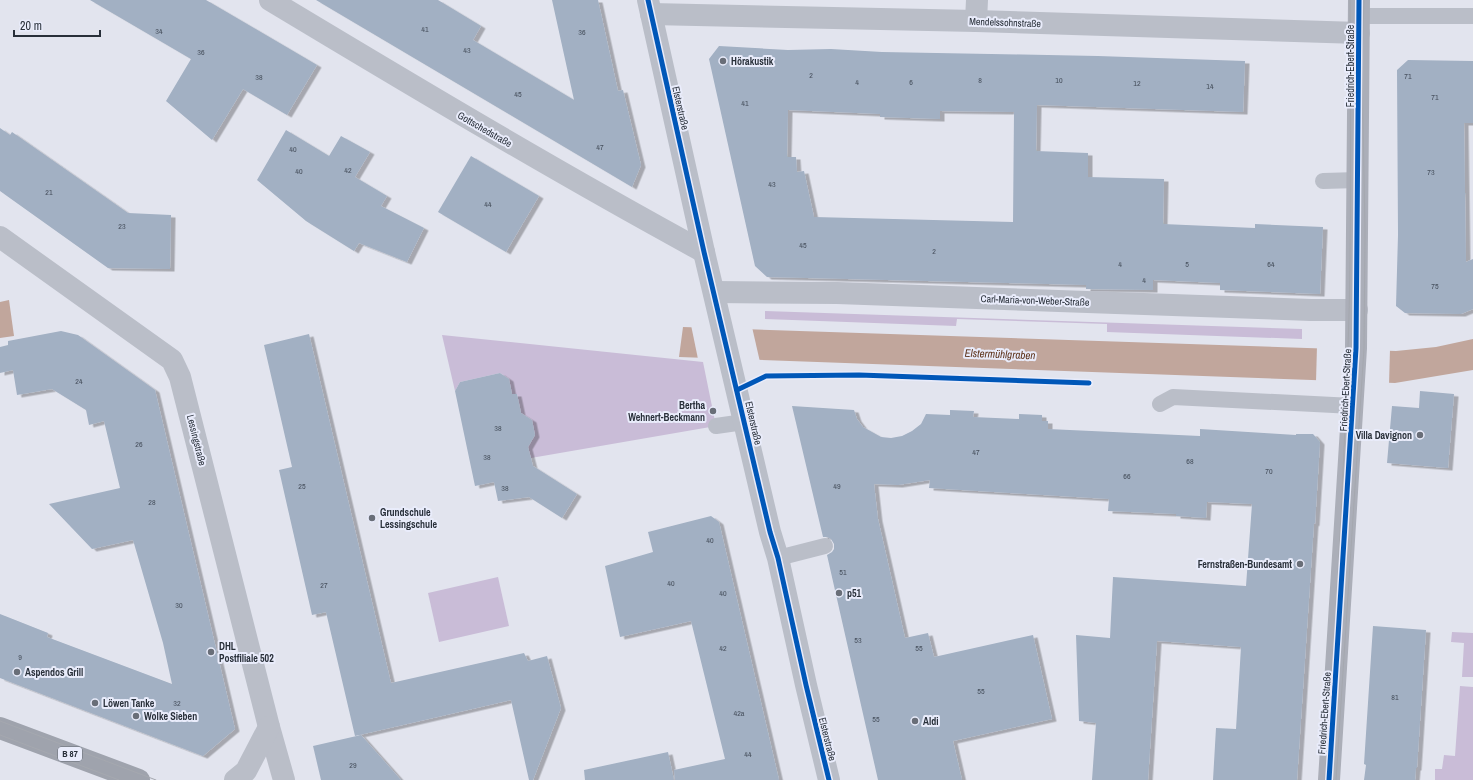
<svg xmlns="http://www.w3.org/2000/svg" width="1473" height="780" font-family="'Archivo Narrow',sans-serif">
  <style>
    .green { fill: #c9bcd7 }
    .water { fill: #c1a69c }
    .pier { fill: #e2e4ee }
    .building { fill: #a2b0c3; fill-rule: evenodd; filter: url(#shadow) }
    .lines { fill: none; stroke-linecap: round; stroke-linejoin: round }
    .lane { stroke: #babec8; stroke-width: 16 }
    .street { stroke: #babec8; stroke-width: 22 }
    .secondary { stroke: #abaeb8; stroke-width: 22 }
    .primary { stroke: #9fa3ad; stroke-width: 22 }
    .tram { stroke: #a5a8af; stroke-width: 1 }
    .cycleway-casing { stroke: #e9ecfb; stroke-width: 8 }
    .cycleway { stroke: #0057b8; stroke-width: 5 }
    .poi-dot { fill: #696e78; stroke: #e9ecfb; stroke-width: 1.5 }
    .labels { text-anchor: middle; stroke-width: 4; stroke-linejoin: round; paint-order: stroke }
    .number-label { font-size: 8px; fill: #464f5c }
    .shield { fill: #e9ecfb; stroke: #626873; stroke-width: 1 }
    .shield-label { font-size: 9px; font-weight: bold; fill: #282f39 }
    .street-label { font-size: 10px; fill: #282f39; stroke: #e9ecfb }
    .poi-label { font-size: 10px; font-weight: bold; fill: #282f39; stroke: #e9ecfb; text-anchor: start }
    .water-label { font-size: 11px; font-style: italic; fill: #5d321a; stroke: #e9ecfb }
  </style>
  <defs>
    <filter id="shadow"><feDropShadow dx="4.5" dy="2.5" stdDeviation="0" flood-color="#0004"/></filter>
  </defs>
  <rect width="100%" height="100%" fill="#e2e4ee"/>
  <!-- green -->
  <g class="green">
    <polygon points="765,311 1302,329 1302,339 1107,332 1107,324 957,319 956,326 765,319"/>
    <polygon points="442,335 703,362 716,426 531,458 528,447 535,435 532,420 521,413 517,394 512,394 509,379 500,373 460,382 455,391"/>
    <polygon points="498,577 509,626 439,642 428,593"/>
    <polygon points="1452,632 1473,633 1473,677 1462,677 1464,643 1451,642"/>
    <polygon points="1460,686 1473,687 1473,780 1435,780 1435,769 1442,769 1444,755 1455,756"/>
  </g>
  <!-- water -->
  <g class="water">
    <polygon points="9,300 14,336 0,338 0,302"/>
    <polygon points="683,327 1396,351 1436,347 1473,339 1473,370 1395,383 679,357"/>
  </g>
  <!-- pier -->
  <g class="pier">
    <polygon points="691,325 752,327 760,362 698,359"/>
    <polygon points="1317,346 1390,349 1389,385 1316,382"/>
  </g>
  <!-- building -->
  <g class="building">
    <polygon points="90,0 206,0 317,65 287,115 243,89 212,140 166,101 191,59"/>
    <polygon points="316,0 438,0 481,26 473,40 574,100 552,0 598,0 618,91 623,90 641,165 632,187"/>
    <path d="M 719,46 L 788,50 L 831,49 L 882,52 L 1098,56 L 1245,61 L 1243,112 L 1037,105 L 1036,151 L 1088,153 L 1088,177 L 1164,179 L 1163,224 L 1255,228 L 1255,224 L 1323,227 L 1320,294 L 1220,290 L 1220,283 L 1153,280 L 1153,290 L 1086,289 L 1086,285 L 767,277 L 755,266 L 709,59 ZM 788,110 L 880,114 L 880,117 L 940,119 L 940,111 L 1014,112 L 1013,222 L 814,217 L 804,171 L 797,172 L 796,157 L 787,157 Z"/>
    <polygon points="1408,60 1473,61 1473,123 1464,123 1466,262 1473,259 1473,309 1461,314 1405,313 1396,306 1398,235 1397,70"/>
    <polygon points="0,128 10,135 12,132 128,213 171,215 170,269 108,268 0,191"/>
    <polygon points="286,130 329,156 341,136 370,152 355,177 387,196 381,206 424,228 407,262 359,243 354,251 306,221 257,180"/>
    <polygon points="471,156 539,196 506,252 438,212"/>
    <polygon points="61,331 78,335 155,390 235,729 203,756 0,678 0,614 48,633 47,637 172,684 163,643 133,540 92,549 49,504 120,488 104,421 89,425 86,410 52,389 17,395 13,370 0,373 0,347 8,345 8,341"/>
    <polygon points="309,334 391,683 524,653 528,661 547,656 561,708 533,780 529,780 511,700 355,736 326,612 312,615 279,470 292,467 264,345"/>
    <polygon points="500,373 509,379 512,394 517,394 521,413 532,420 535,435 528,447 533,466 577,494 562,518 529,497 498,501 494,482 475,486 455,391 460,382"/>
    <polygon points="1420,391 1454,394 1448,468 1387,463 1392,406 1419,408"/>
    <polygon points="792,406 854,410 857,419 863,427 881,437 891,438 902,436 912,431 921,424 926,414 950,415 950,410 974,411 973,417 1019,419 1019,414 1042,415 1042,421 1048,421 1048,429 1200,436 1200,429 1296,435 1296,434 1313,434 1320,442 1315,524 1314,523 1297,780 1213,780 1216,728 1236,729 1241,647 1157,641 1148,780 1092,780 1096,723 1079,721 1076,635 1110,638 1113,577 1246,586 1252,504 1207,502 1206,518 1176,516 1176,514 1108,511 1109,499 929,488 930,480 898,485 874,484 878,519 905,638 928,633 934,657 1033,635 1052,719 953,741 962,780 878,780 827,555 832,552 834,549 834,544 831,539 827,537 823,537"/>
    <polygon points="711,516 719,522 779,780 675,780 674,770 725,759 691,621 620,637 605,566 653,552 648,532"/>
    <polygon points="1373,626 1426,630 1417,768 1416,768 1415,780 1364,780 1366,765 1364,764"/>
    <polygon points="361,735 401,780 321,780 313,746"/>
    <polygon points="668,752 674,780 585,780 584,770"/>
  </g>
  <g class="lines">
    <!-- lane -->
    <g class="lane">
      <polyline points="1359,16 1473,16"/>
      <polyline points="1323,181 1358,180"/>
      <polyline points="1160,404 1173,397 1353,406"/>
      <polyline points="716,426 744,422"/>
      <polyline points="778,558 825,546"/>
    </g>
    <!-- street -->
    <g class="street">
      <path d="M 270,0 C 413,86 557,172 704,252"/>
      <polyline points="648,0 704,252 770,532 778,558 806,685 829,780"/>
      <polyline points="651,14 976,21 1359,33"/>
      <polyline points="976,21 977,0"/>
      <polyline points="0,237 172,360 180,377 269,727 284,780"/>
      <polyline points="714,292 837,293 1311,310 1357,310"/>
      <polyline points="235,780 246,771 269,727"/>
    </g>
    <!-- secondary -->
    <polyline class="secondary" points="1329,780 1356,348 1359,0"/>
    <!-- primary -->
    <polyline class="primary" points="0,728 139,780"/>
    <!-- tram -->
    <g class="tram">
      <polyline points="0,721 156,780"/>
      <polyline points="0,735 119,780"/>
      <path d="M 1325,780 C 1335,637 1343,493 1348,349 C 1352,233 1350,116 1350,0"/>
      <polyline points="1336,780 1364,348 1365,231 1362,63 1364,0"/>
    </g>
    <defs>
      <g id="cycleway">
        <polyline points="648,0 704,252 770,532 778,558 806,685 829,780"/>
        <polyline points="737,390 766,376 859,375 1089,383"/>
        <polyline points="1329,780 1356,348 1359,0"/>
      </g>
    </defs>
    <!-- cycleway casing -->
    <use href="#cycleway" class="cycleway-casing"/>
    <!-- cycleway -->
    <use href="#cycleway" class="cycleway"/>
  </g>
  <!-- markers -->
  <g class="poi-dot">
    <circle cx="723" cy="61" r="4"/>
    <circle cx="713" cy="411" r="4"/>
    <circle cx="1420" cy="435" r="4"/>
    <circle cx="372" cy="518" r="4"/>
    <circle cx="1300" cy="564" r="4"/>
    <circle cx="839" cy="593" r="4"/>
    <circle cx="211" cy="652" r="4"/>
    <circle cx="17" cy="672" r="4"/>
    <circle cx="95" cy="703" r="4"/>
    <circle cx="136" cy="716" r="4"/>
    <circle cx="915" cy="721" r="4"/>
  </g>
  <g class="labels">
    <!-- number labels -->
    <g class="number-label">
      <text x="425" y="32">41</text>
      <text x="159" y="34">34</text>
      <text x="582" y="35">36</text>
      <text x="467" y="53">43</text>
      <text x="201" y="55">36</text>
      <text x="811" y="78">2</text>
      <text x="1408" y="79">71</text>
      <text x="259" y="80">38</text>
      <text x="980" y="83">8</text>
      <text x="1059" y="83">10</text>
      <text x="857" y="85">4</text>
      <text x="911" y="85">6</text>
      <text x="1137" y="86">12</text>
      <text x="1210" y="89">14</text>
      <text x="518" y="97">45</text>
      <text x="1435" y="100">71</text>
      <text x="745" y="106">41</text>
      <text x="600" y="150">47</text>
      <text x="293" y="152">40</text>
      <text x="348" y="173">42</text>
      <text x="299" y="174">40</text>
      <text x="1431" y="175">73</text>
      <text x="772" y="187">43</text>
      <text x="49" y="195">21</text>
      <text x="488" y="207">44</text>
      <text x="122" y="229">23</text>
      <text x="803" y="248">45</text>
      <text x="934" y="254">2</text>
      <text x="1120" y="267">4</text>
      <text x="1187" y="267">5</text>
      <text x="1271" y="267">64</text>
      <text x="1144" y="283">4</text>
      <text x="1435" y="289">75</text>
      <text x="79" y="384">24</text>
      <text x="498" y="431">38</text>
      <text x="139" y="447">26</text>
      <text x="976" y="455">47</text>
      <text x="487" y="460">38</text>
      <text x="1190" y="464">68</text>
      <text x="1269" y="474">70</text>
      <text x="1127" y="479">66</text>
      <text x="302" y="489">25</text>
      <text x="837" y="489">49</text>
      <text x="505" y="491">38</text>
      <text x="152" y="505">28</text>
      <text x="710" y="543">40</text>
      <text x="843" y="575">51</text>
      <text x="671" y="586">40</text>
      <text x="324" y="588">27</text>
      <text x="723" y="596">40</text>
      <text x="179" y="608">30</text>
      <text x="858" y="643">53</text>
      <text x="723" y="651">42</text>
      <text x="919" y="651">55</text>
      <text x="20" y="660">9</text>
      <text x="981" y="694">55</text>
      <text x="1395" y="700">81</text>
      <text x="177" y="706">32</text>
      <text x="739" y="716">42a</text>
      <text x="876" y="722">55</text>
      <text x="748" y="757">44</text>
      <text x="353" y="768">29</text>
    </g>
    <!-- shield labels -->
    <rect class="shield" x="58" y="747" width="24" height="14" rx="3"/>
    <g class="shield-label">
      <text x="70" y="757">B 87</text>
    </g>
    <!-- street labels -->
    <g class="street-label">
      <text transform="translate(1005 22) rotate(2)" y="4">Mendelssohnstraße</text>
      <text transform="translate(1350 66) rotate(-90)" y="4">Friedrich-Ebert-Straße</text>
      <text transform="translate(681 108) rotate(77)" y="4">Elsterstraße</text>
      <text transform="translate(485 129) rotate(30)" y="4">Gottschedstraße</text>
      <text transform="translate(1035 300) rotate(2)" y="4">Carl-Maria-von-Weber-Straße</text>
      <text transform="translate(1345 390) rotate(-87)" y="4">Friedrich-Ebert-Straße</text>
      <text transform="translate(754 423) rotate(77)" y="4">Elsterstraße</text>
      <text transform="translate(197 440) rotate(76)" y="4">Lessingstraße</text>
      <text transform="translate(1324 713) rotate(-86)" y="4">Friedrich-Ebert-Straße</text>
      <text transform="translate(828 739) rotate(76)" y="4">Elsterstraße</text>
    </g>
    <!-- poi labels -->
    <g class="poi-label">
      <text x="731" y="65">Hörakustik</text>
      <text x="705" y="409" text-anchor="end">Bertha<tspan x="705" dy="12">Wehnert-Beckmann</tspan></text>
      <text x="1412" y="439" text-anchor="end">Villa Davignon</text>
      <text x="380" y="516">Grundschule<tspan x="380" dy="12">Lessingschule</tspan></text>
      <text x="1292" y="568" text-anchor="end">Fernstraßen-Bundesamt</text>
      <text x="847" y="597">p51</text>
      <text x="219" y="650">DHL<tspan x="219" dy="12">Postfiliale 502</tspan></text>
      <text x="25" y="676">Aspendos Grill</text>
      <text x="103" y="707">Löwen Tanke</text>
      <text x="144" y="720">Wolke Sieben</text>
      <text x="923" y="725">Aldi</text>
    </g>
    <!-- water labels -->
    <g class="water-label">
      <text transform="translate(1000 354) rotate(2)" y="4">Elstermühlgraben</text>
    </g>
  </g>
  <!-- scale -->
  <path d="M14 30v6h86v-6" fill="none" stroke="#282f39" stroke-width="2"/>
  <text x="20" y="30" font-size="12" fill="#282f39" stroke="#e9ecfb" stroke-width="3" paint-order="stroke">20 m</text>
</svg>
